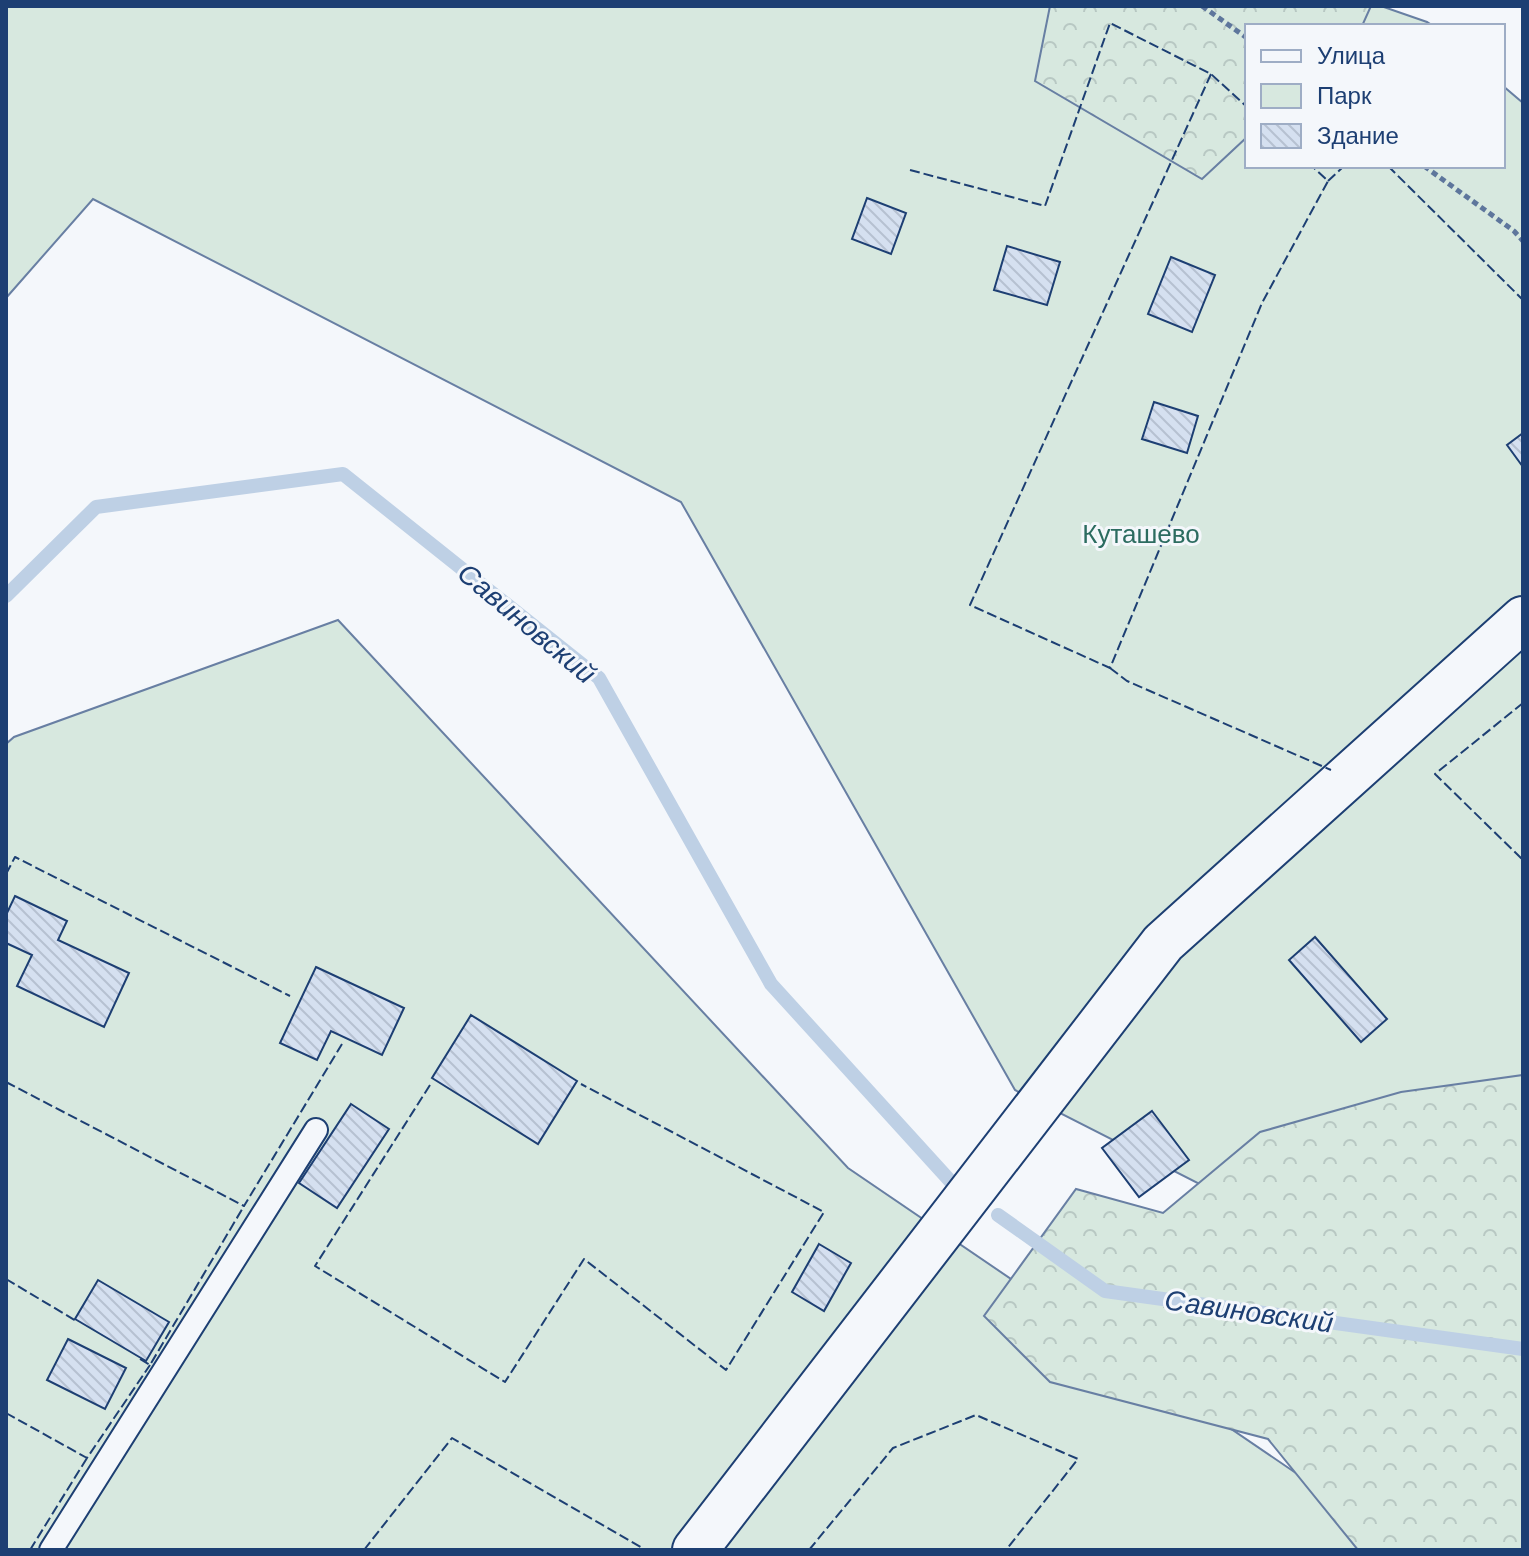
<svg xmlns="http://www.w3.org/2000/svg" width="1529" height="1556" font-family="'Work Sans',sans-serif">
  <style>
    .green { fill: #d7e8df; stroke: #687fa3; stroke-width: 2 }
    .forest { fill: url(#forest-crowns); stroke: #687fa3; stroke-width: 2 }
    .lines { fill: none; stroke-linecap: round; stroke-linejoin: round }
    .stream { stroke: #bed0e5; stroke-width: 14 }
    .building { fill: url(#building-back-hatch); stroke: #1d3f73; stroke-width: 2 }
    .lane-casing { stroke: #1d3f73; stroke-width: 26 }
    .street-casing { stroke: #1d3f73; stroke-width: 48 }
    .path { stroke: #5e769c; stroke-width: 5; stroke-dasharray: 6 4; stroke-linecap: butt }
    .lane { stroke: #f4f7fb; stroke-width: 22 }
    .street { stroke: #f4f7fb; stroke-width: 44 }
    .fence { stroke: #1d3f73; stroke-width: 2; stroke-dasharray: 10 4; stroke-linecap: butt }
    .labels { text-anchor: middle; stroke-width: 6; stroke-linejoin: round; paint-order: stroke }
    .park-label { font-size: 26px; fill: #2c6c60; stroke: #f4f7fb }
    .water-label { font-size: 28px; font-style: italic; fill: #1d3f73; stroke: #f4f7fb }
  </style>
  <defs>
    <pattern id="forest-crowns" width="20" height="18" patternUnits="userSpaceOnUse" patternTransform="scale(2)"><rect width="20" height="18" fill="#d7e8df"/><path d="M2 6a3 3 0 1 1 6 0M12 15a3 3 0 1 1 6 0" fill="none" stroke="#b8c8c3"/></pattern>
    <pattern id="building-back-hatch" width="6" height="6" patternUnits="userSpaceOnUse" patternTransform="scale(2)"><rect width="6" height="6" fill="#d5e0f0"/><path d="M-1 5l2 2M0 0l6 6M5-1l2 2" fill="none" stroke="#b6c1d1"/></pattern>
  </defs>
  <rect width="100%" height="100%" fill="#f4f7fb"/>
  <!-- green -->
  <g class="green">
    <polygon points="6,6 1381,6 1427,22 1433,26 1247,26 1247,166 1503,166 1503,86 1523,103 1523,1178 1227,1198 1015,1090 681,502 93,199 6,298"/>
    <polygon points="338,620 848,1168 1409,1550 6,1550 6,744 14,737"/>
  </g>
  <!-- forest -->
  <g class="forest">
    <polygon points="1050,6 1371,6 1362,26 1247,26 1247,137 1202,179 1035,81"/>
    <polygon points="1523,1075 1523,1550 1358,1550 1268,1439 1050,1382 984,1316 1076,1189 1163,1213 1260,1132 1401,1092"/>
  </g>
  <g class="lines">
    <!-- stream -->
    <g class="stream">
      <polyline points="6,596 96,507 343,474 599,678 771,984 952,1183"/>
      <polyline points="998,1215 1105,1291 1523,1349"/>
    </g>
  </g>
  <!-- building -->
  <g class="building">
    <polygon points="867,198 906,213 891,254 852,239"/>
    <polygon points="1007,246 1060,262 1047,305 994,290"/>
    <polygon points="1171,257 1215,275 1192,332 1148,314"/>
    <polygon points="1154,402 1198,416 1187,453 1142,439"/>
    <polygon points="1523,433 1523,467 1507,445"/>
    <polygon points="15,896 67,921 58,940 129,973 104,1027 17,986 32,955 6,943 6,915"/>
    <polygon points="1315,937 1387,1019 1361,1042 1289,960"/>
    <polygon points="316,967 404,1008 382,1055 331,1031 317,1060 280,1043"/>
    <polygon points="471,1015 577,1081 538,1144 432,1078"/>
    <polygon points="351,1104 389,1129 337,1208 299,1183"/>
    <polygon points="1152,1111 1189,1160 1139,1197 1102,1148"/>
    <polygon points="819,1244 851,1263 824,1311 792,1292"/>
    <polygon points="98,1280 169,1322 146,1361 75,1319"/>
    <polygon points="68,1339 126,1368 105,1409 47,1380"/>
  </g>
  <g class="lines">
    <defs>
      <polyline id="lane" points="51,1550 316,1130"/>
      <polyline id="street" points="695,1550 1163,943 1523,619"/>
    </defs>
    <!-- lane casing -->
    <use href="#lane" class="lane-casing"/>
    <!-- street casing -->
    <use href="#street" class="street-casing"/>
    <!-- path -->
    <g class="path">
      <polyline points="1202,6 1247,38"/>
      <polyline points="1424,166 1514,231 1523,241"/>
    </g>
    <!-- lane -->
    <use href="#lane" class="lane"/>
    <!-- street -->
    <use href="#street" class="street"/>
    <!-- fence -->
    <g class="fence">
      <polyline points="1211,74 970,605 1110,668 1262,303 1328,181 1312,166"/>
      <polyline points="1388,166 1523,300"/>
      <polyline points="910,170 1045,206 1110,23 1211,74 1247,107"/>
      <polyline points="1328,181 1344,166"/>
      <polyline points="1110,668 1127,681 1331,770"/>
      <polyline points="1523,703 1435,774 1523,860"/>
      <polyline points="6,874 15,857 290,996"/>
      <polyline points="6,1082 244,1206 342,1044"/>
      <polyline points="430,1085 315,1266 505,1382 584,1259 726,1370 824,1212 581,1084"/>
      <polyline points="6,1279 78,1322"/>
      <polyline points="140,1359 150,1365 244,1206"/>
      <polyline points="6,1413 87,1458 150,1365"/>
      <polyline points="30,1550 87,1458"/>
      <polyline points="364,1550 452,1438 646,1550"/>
      <polyline points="809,1550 893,1448 976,1415 1078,1459 1006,1550"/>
    </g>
  </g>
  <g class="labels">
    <!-- park labels -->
    <g class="park-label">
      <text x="1141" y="543">Куташево</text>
    </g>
    <!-- water labels -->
    <g class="water-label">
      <text transform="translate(527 623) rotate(40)" y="10">Савиновский</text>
      <text transform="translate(1249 1311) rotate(8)" y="10">Савиновский</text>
    </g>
  </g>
  <!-- border -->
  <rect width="1529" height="1556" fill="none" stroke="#1d3f73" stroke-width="16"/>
  <!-- legend -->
  <rect x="1245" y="24" width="260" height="144" fill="#f4f7fb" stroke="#9eadc5" stroke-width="2"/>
  <rect x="1261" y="50" width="40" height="12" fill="#f4f7fb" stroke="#9eadc5" stroke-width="2"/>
  <text x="1317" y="64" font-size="24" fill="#1d3f73">Улица</text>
  <rect x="1261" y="84" width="40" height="24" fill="#d7e8df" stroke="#9eadc5" stroke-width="2"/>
  <text x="1317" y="104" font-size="24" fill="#1d3f73">Парк</text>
  <rect x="1261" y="124" width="40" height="24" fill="url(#building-back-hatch)" stroke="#9eadc5" stroke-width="2"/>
  <text x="1317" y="144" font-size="24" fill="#1d3f73">Здание</text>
</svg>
